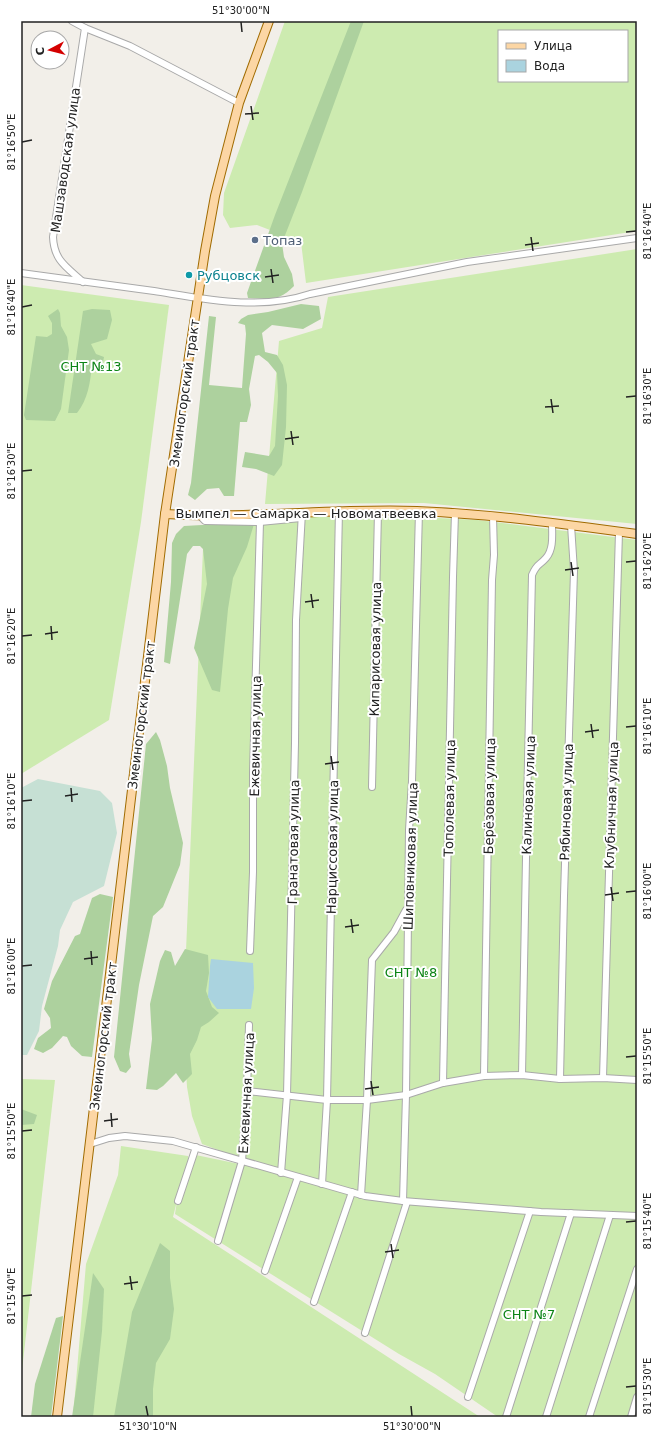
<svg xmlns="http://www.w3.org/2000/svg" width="658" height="1438" font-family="'DejaVu Sans',sans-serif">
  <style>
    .grass { fill: #cdebb0; fill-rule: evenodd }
    .forest { fill: #add19e }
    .wetland { fill: #c6e0d4 }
    .water { fill: #aad3df }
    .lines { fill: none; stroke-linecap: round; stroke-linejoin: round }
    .minor-casing { stroke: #a9a9a9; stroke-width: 8 }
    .major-casing { stroke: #a06b00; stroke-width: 10 }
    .minor { stroke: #fff; stroke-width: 6 }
    .major { stroke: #fcd6a4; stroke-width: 8 }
    .ticks { fill: none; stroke: #222; stroke-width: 1.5 }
    .service-dot { fill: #5c6f8a; stroke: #fff; stroke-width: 1.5 }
    .culture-dot { fill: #0f9aa8; stroke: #fff; stroke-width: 1.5 }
    .labels { text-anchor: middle; stroke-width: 4; stroke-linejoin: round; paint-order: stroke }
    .street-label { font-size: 13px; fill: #222; stroke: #fff }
    .service-label { font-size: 13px; fill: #4e5e75; stroke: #fff; text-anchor: start }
    .culture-label { font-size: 13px; fill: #0d838f; stroke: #fff; text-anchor: start }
    .park-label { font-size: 13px; fill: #0c8416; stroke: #fff }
    .neatline { fill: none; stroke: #222; stroke-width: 1.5 }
    .ticks-label { font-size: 10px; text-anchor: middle; fill: #222 }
  </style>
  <rect width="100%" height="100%" fill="#f2efe9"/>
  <!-- grass -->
  <g class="grass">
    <path d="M 285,21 L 637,21 L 637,231 L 306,283 L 301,242 L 257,225 L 230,228 L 223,215 L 224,193 ZM 499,31 L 627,31 L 627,81 L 499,81 Z"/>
    <polygon points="637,249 637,524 424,503 265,504 279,341 322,328 328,297"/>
    <polygon points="21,285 169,305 141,522 109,720 21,774"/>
    <polygon points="301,517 418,517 478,520 637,540 637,1417 498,1417 435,1374 399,1354 175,1214 177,1201 173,1217 480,1417 73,1417 86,1264 118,1175 121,1146 188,1156 189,1160 191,1154 278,1172 202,1144 192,1116 187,1087 183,1022 203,549 205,529"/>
    <polygon points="21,1079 55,1080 21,1379"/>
  </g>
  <!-- forest -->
  <g class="forest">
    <path d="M 351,21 L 364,21 L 302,192 L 282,243 L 284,257 L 292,274 L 294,286 C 279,302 268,299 248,298 L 247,293 L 275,215 Z"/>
    <polygon points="301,304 319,306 321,319 303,329 272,325 262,333 265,352 277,355 283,365 287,385 286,427 282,465 274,476 256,469 242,467 245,452 269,456 275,446 278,396 277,373 268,362 259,355 255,356 249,389 251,405 247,422 240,422 234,496 224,496 219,488 207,489 195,500 188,495 191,483 209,316 216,317 209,385 242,388 246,334 245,325 238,323 241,319 248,315 268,312"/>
    <polygon points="58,309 60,313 61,326 67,337 69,350 61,409 55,421 26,420 24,415 36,336 47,337 52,334 52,323 48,316"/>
    <path d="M 92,309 L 110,310 L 112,320 L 107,339 L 91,344 L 96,354 L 104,357 L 102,367 L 92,366 C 90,383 88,399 77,413 L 68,413 L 83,311 Z"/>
    <polygon points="220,524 254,524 247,547 233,578 228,609 220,692 212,690 194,648 207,584 203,549 200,546 193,546 187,554 170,664 164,662 171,582 172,543 176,534 184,526"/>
    <polygon points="156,732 160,740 167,766 170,788 183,843 180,865 163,907 153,916 139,985 129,1054 131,1067 126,1073 120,1071 114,1057 146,744"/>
    <polygon points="100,894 113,897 92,1057 82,1056 71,1046 67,1037 63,1036 52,1048 43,1053 34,1049 38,1038 51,1028 50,1018 44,1009 52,981 75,936 80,934 92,898"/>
    <polygon points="185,949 208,955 209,973 206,991 212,1007 219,1013 209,1022 201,1027 197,1040 190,1054 192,1074 183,1083 176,1073 163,1086 157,1090 146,1089 152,1039 150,1004 160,961 165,950 171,952 175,966"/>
    <polygon points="21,1109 37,1115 34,1124 21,1125"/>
    <polygon points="160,1243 170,1251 170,1278 174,1309 170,1339 156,1363 153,1389 153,1417 114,1417 132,1312"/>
    <polygon points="93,1273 104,1289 102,1331 93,1417 72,1417"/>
    <polygon points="63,1316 51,1417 31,1417 35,1384 56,1318"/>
  </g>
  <!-- wetland -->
  <polygon class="wetland" points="38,779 100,791 112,803 117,833 104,886 73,902 60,930 58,946 42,1006 39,1031 27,1055 21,1055 21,788"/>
  <!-- water -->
  <polygon class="water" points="211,959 253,963 254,988 251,1009 217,1009 208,997 210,966"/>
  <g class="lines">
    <defs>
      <g id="minor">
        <path d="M 72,21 L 85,28 L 53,237 C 54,261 67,267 83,282"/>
        <polyline points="85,28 130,46 239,103"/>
        <path d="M 21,273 C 65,279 109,285 154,291 C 205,299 259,311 310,294 L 467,262 L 637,238"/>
        <polyline points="200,516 205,521 260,522 301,518"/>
        <polyline points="372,787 378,511"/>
        <polyline points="250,951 253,872 253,773 260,522"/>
        <path d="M 522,1075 C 524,908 529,742 532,575 C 537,563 539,566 546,558 C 554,549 552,534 552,523"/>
        <polyline points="484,1076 492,580 494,555 493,516"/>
        <polyline points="603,1078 619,532"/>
        <polyline points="560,1079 564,896 574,571 571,525"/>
        <polyline points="443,1083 453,577 455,513"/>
        <polyline points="247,1091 327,1100 367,1100 406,1095 443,1083 484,1076 522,1075 560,1079 603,1078 637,1080"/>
        <polyline points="90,1144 109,1138 125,1136 173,1141 365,1196 403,1201 541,1212 637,1216"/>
        <polyline points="281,1173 287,1095 295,743 296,620 302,512"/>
        <polyline points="322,1184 327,1100 339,510"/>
        <polyline points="361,1195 367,1100 372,960 394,932 406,910"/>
        <polyline points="178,1201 196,1147"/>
        <polyline points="403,1201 406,1095 409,830 412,781 419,511"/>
        <polyline points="218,1241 242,1161 247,1091 249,1025"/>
        <polyline points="265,1271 298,1177"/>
        <polyline points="314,1302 352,1192"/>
        <polyline points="365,1333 407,1202"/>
        <polyline points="468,1397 530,1211"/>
        <polyline points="506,1417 571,1213"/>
        <polyline points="546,1417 610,1215"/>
        <polyline points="589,1417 637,1269"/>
        <polyline points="631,1417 637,1397"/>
      </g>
      <g id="major">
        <path d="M 165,514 C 249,519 333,508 417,511 C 490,514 564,524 637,534"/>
        <polyline points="57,1417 165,514 205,251 215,196 239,103 269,21"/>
      </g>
    </defs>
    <!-- minor casing -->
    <use href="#minor" class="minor-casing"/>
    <!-- major casing -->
    <use href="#major" class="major-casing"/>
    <!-- minor -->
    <use href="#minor" class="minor"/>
    <!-- major -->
    <use href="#major" class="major"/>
  </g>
  <!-- ticks -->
  <path class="ticks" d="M 241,22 L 242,32M 251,106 L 253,120M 245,114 L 259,113M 22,142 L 32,140M 626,232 L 636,231M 531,237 L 533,251M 525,245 L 539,243M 271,269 L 273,283M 265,277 L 279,275M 22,307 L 32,305M 626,397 L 636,396M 551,399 L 553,413M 545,407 L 559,406M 291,431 L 293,445M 285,439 L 299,437M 22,471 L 32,470M 571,562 L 573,576M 626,562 L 636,561M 565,570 L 579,568M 311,594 L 313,608M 305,602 L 319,600M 51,626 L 52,640M 45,634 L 58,632M 22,636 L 32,635M 591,724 L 593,738M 626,727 L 636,726M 585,732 L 599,730M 331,756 L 333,770M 325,764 L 339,762M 71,788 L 72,802M 65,796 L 78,794M 22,801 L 32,800M 611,887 L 613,901M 626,892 L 636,891M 605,895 L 619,893M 351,919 L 353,933M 345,927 L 359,925M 91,951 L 92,965M 84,959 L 98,957M 22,966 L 32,965M 626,1057 L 636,1056M 371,1081 L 373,1095M 365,1089 L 379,1087M 111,1113 L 112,1127M 104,1121 L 118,1119M 22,1131 L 32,1130M 626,1222 L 636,1221M 391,1244 L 393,1258M 385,1252 L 399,1250M 130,1276 L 132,1290M 124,1284 L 138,1282M 22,1296 L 32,1295M 626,1387 L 636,1386M 146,1406 L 148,1416M 411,1406 L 412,1416"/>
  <!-- markers -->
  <circle class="service-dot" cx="255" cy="240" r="4"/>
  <circle class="culture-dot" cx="189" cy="275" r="4"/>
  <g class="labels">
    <!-- street labels -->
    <g class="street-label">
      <text transform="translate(65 160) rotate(-82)" y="5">Машзаводская улица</text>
      <text transform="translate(184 393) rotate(-82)" y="5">Змеиногорский тракт</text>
      <text x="306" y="518">Вымпел — Самарка — Новоматвеевка</text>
      <text transform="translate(375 649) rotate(-89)" y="5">Кипарисовая улица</text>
      <text transform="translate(141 715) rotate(-83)" y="5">Змеиногорский тракт</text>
      <text transform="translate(255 736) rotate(-89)" y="5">Ежевичная улица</text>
      <text transform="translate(528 795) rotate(-88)" y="5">Калиновая улица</text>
      <text transform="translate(489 796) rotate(-89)" y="5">Берёзовая улица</text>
      <text transform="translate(449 798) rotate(-89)" y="5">Тополевая улица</text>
      <text transform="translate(566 802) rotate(-88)" y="5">Рябиновая улица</text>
      <text transform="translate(611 805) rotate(-88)" y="5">Клубничная улица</text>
      <text transform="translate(293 842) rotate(-89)" y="5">Гранатовая улица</text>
      <text transform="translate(332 847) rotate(-89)" y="5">Нарциссовая улица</text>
      <text transform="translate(410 856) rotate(-88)" y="5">Шиповниковая улица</text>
      <text transform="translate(103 1036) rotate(-83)" y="5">Змеиногорский тракт</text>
      <text transform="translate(246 1093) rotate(-87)" y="5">Ежевичная улица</text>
    </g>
    <!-- service labels -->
    <g class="service-label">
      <text x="263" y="245">Топаз</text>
    </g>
    <!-- culture labels -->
    <g class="culture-label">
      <text x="197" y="280">Рубцовск</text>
    </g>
    <!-- park labels -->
    <g class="park-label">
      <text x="91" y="371">СНТ №13</text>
      <text x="411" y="977">СНТ №8</text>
      <text x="529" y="1319">СНТ №7</text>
    </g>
  </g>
  <!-- border -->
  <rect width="658" height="1438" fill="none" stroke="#ffffff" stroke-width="44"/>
  <!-- legend -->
  <rect x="498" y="30" width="130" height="52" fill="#ffffff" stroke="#a7a7a7"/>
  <rect x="506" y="43" width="20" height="6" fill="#fcd6a4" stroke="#a7a7a7"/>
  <text x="534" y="50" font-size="12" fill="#222222">Улица</text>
  <rect x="506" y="60" width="20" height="12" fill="#aad3df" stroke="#a7a7a7"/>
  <text x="534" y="70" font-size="12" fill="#222222">Вода</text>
  <!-- north arrow -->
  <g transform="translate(50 50) rotate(263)"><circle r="19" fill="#ffffff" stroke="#a7a7a7"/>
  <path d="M0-3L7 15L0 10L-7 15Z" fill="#d40000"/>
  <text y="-6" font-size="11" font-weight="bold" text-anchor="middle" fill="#222222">С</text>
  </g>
  <rect x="22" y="22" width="614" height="1394" class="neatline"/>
  <g class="ticks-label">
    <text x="241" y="14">51°30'00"N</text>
    <text transform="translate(11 142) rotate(-90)" y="4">81°16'50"E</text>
    <text transform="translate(647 231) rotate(-90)" y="4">81°16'40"E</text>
    <text transform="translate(11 307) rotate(-90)" y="4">81°16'40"E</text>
    <text transform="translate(647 396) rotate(-90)" y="4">81°16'30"E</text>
    <text transform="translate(11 471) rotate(-90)" y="4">81°16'30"E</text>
    <text transform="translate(647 561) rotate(-90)" y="4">81°16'20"E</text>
    <text transform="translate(11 636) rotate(-90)" y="4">81°16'20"E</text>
    <text transform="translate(647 726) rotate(-90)" y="4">81°16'10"E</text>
    <text transform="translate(11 801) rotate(-90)" y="4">81°16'10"E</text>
    <text transform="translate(647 891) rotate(-90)" y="4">81°16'00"E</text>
    <text transform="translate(11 966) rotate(-90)" y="4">81°16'00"E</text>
    <text transform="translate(647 1056) rotate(-90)" y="4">81°15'50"E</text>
    <text transform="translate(11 1131) rotate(-90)" y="4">81°15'50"E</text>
    <text transform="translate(647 1221) rotate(-90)" y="4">81°15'40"E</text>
    <text transform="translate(11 1296) rotate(-90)" y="4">81°15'40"E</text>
    <text transform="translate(647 1386) rotate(-90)" y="4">81°15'30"E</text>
    <text x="148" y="1430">51°30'10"N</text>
    <text x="412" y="1430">51°30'00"N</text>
  </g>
</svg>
